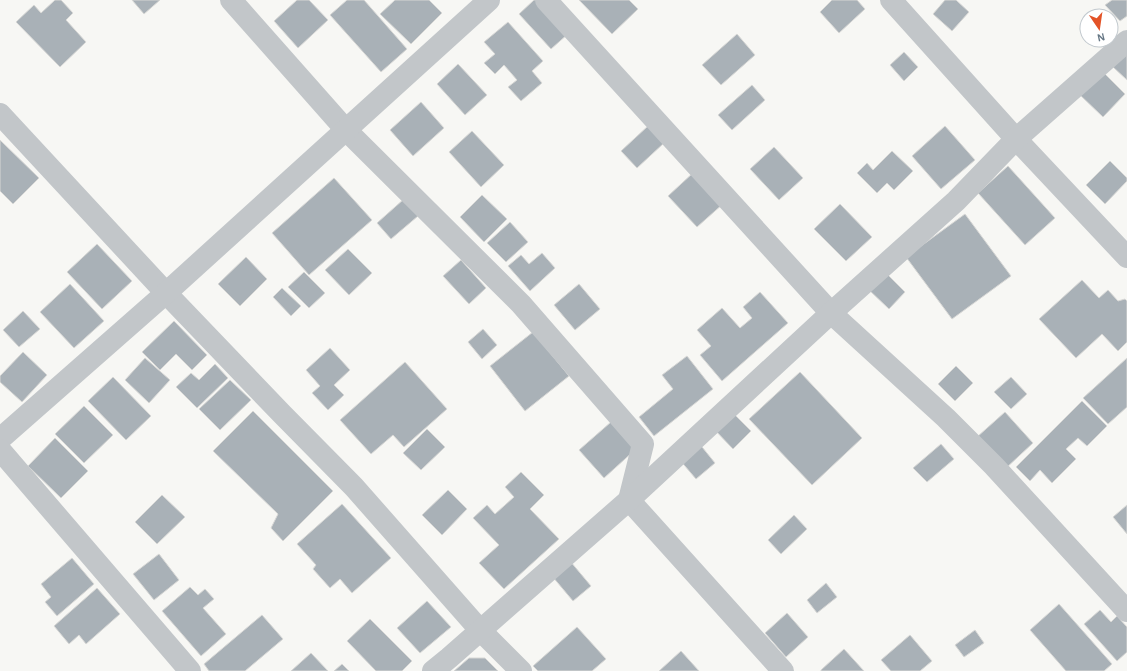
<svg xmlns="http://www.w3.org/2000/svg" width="1127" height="671" font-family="'Alegreya Sans',sans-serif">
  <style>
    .building { fill: #a9b1b7; stroke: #d8d8d6 }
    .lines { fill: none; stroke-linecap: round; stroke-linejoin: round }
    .minor { stroke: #c2c6c9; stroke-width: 22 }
  </style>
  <rect width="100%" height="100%" fill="#f7f7f4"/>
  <!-- building -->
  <g class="building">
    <polygon points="55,0 61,0 73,13 66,20 86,42 60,67 16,22 34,5 41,13"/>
    <polygon points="132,0 160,0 144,14"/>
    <polygon points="297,0 309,0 328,20 298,48 274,21"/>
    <polygon points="347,0 364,0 407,49 381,72 330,15"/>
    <polygon points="395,0 429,0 442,13 411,44 380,14"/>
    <polygon points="534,0 538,0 569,33 551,49 519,14"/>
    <polygon points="579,0 629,0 638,9 612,34"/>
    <polygon points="832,0 857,0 865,9 839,33 820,12"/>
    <polygon points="945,0 956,0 969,12 952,31 933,14"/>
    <polygon points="1112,0 1127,0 1127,16 1120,21 1105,5"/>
    <polygon points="508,22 543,61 532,71 542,83 521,101 508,87 517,80 504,65 495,74 484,63 495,54 484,42"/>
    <polygon points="737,34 755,55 721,85 702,65"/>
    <polygon points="904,52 918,67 904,81 890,65"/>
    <polygon points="1127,53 1127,80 1113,67"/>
    <polygon points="458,64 487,95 465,115 437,84"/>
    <polygon points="1102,71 1125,94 1103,117 1079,94"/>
    <polygon points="752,85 765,100 732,130 718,115"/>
    <polygon points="421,102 444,128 413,156 390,130"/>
    <polygon points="648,126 664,143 637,168 621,151"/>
    <polygon points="945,126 975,160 941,189 912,156"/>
    <polygon points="472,131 504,165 481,187 449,152"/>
    <polygon points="0,140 39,178 13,204 0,191"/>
    <polygon points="774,147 803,178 779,200 750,169"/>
    <polygon points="892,151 913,171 894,190 887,183 877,193 857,173 867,163 873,170"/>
    <polygon points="1110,161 1127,178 1127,181 1105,204 1086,185"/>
    <polygon points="1008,166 1055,218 1025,245 978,193"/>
    <polygon points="694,172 724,203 697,227 668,196"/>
    <polygon points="334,178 372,220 309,275 272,233"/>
    <polygon points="482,195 507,219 484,242 460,217"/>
    <polygon points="404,199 418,216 391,239 377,223"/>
    <polygon points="840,204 872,237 846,261 814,229"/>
    <polygon points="965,214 1011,276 952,319 906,257"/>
    <polygon points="510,222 528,242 506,262 487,243"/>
    <polygon points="97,244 132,281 102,309 67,272"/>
    <polygon points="348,249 372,273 349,295 325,270"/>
    <polygon points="542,253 555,268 530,291 508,266 521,255 529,264"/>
    <polygon points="246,257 267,279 240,306 218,284"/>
    <polygon points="461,260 486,288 469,304 443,276"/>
    <polygon points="304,272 325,293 309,308 288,287"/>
    <polygon points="885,272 905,292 889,309 868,289"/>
    <polygon points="1082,280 1099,298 1108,290 1118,301 1125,299 1127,301 1127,342 1118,351 1102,334 1076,358 1039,319"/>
    <polygon points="70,284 104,321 74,348 40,312"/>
    <polygon points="579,284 600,309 575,330 554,305"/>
    <polygon points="282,288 301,306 291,316 273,297"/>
    <polygon points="760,292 788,323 722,381 700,355 711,346 697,330 722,308 740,328 752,318 743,307"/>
    <polygon points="23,311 40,329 19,347 3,330"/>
    <polygon points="174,321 207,355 192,370 176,354 160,370 142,352"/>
    <polygon points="483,329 497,345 482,359 468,342"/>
    <polygon points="533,332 569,376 525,411 490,366"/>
    <polygon points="330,348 350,370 334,385 344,395 328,410 312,393 320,386 306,370"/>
    <polygon points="23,352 47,375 22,402 0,382 0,376"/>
    <polygon points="687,356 713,389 654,436 639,417 673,389 662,375"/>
    <polygon points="145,358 170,380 149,403 125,380"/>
    <polygon points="1127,358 1127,407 1108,424 1083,398"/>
    <polygon points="405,362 447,409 404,447 393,435 371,454 340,420"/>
    <polygon points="215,364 228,378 197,408 176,387 191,373 199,380"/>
    <polygon points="956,366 973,383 955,401 938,384"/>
    <polygon points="800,372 862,438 812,485 749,419"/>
    <polygon points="113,377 151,416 126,440 88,401"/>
    <polygon points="1011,377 1027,394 1011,409 994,392"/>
    <polygon points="230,380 251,400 220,430 199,409"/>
    <polygon points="1082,401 1107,426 1087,446 1078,438 1066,449 1076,459 1052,483 1040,470 1030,481 1016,467"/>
    <polygon points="84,406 113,435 84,463 55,434"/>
    <polygon points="253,411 333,491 283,541 271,528 278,514 213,451"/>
    <polygon points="731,411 751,431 733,449 713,428"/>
    <polygon points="1005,412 1033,443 1005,469 977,437"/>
    <polygon points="611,422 636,449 604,478 579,450"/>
    <polygon points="427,429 445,447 421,470 403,453"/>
    <polygon points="55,438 88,471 61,498 28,466"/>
    <polygon points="698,442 715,463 696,479 679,459"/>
    <polygon points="941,444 954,459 927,482 913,468"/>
    <polygon points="521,472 544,495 530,509 559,539 504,589 479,563 499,545 473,518 487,505 495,514 514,497 505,487"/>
    <polygon points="448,490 467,509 442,535 422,515"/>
    <polygon points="162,495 185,517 157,544 135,522"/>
    <polygon points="342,504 391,558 352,593 340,579 330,588 313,569 316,565 297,544"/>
    <polygon points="1127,505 1127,534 1113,517"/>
    <polygon points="794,515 807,529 781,554 768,540"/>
    <polygon points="159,554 179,580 154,600 133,574"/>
    <polygon points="72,558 94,584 57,616 45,602 51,597 41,584"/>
    <polygon points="570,561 591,586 573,601 552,576"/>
    <polygon points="826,583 837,597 817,613 807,600"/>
    <polygon points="190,587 198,595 205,589 214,599 203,608 226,634 201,656 162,611"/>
    <polygon points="97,588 120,614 86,644 79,635 69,644 54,626"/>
    <polygon points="427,601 451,627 420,653 397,628"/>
    <polygon points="1059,604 1112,664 1104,671 1066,671 1030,630"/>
    <polygon points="1100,610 1111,622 1117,616 1127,627 1127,652 1117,661 1084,624"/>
    <polygon points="787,613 808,637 786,657 765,633"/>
    <polygon points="262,615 283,639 245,671 209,671 204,664"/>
    <polygon points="370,619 412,661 402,671 376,671 347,641"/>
    <polygon points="577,627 606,659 592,671 538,671 533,666"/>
    <polygon points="975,630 984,643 964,657 955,645"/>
    <polygon points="910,635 932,661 920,671 891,671 881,660"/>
    <polygon points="844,649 864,671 821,671 821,670"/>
    <polygon points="681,651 699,671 659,671"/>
    <polygon points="311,653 328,671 291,671"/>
    <polygon points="469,658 485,658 498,671 454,671"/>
    <polygon points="342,664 349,671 334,671"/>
  </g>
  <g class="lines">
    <!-- minor -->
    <g class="minor">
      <polyline points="231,0 346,130 521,304 643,444 629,500 783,671"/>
      <polyline points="546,0 831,313 946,418 994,466 1127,611"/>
      <polyline points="891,0 1016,139 1127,257"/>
      <polyline points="0,114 166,293 282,414 354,487 480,630 521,671"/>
      <polyline points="0,439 166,293 489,0"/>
      <polyline points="0,450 190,671"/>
      <polyline points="433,671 449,658 629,500 831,313 956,201 1016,139 1127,41"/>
    </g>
  </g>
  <!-- north arrow -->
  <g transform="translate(1099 28) rotate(167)"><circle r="19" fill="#ffffff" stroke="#c2c9ce"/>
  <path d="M0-3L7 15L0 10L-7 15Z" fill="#e35327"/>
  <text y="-6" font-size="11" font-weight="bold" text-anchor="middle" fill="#667785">N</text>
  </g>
</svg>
